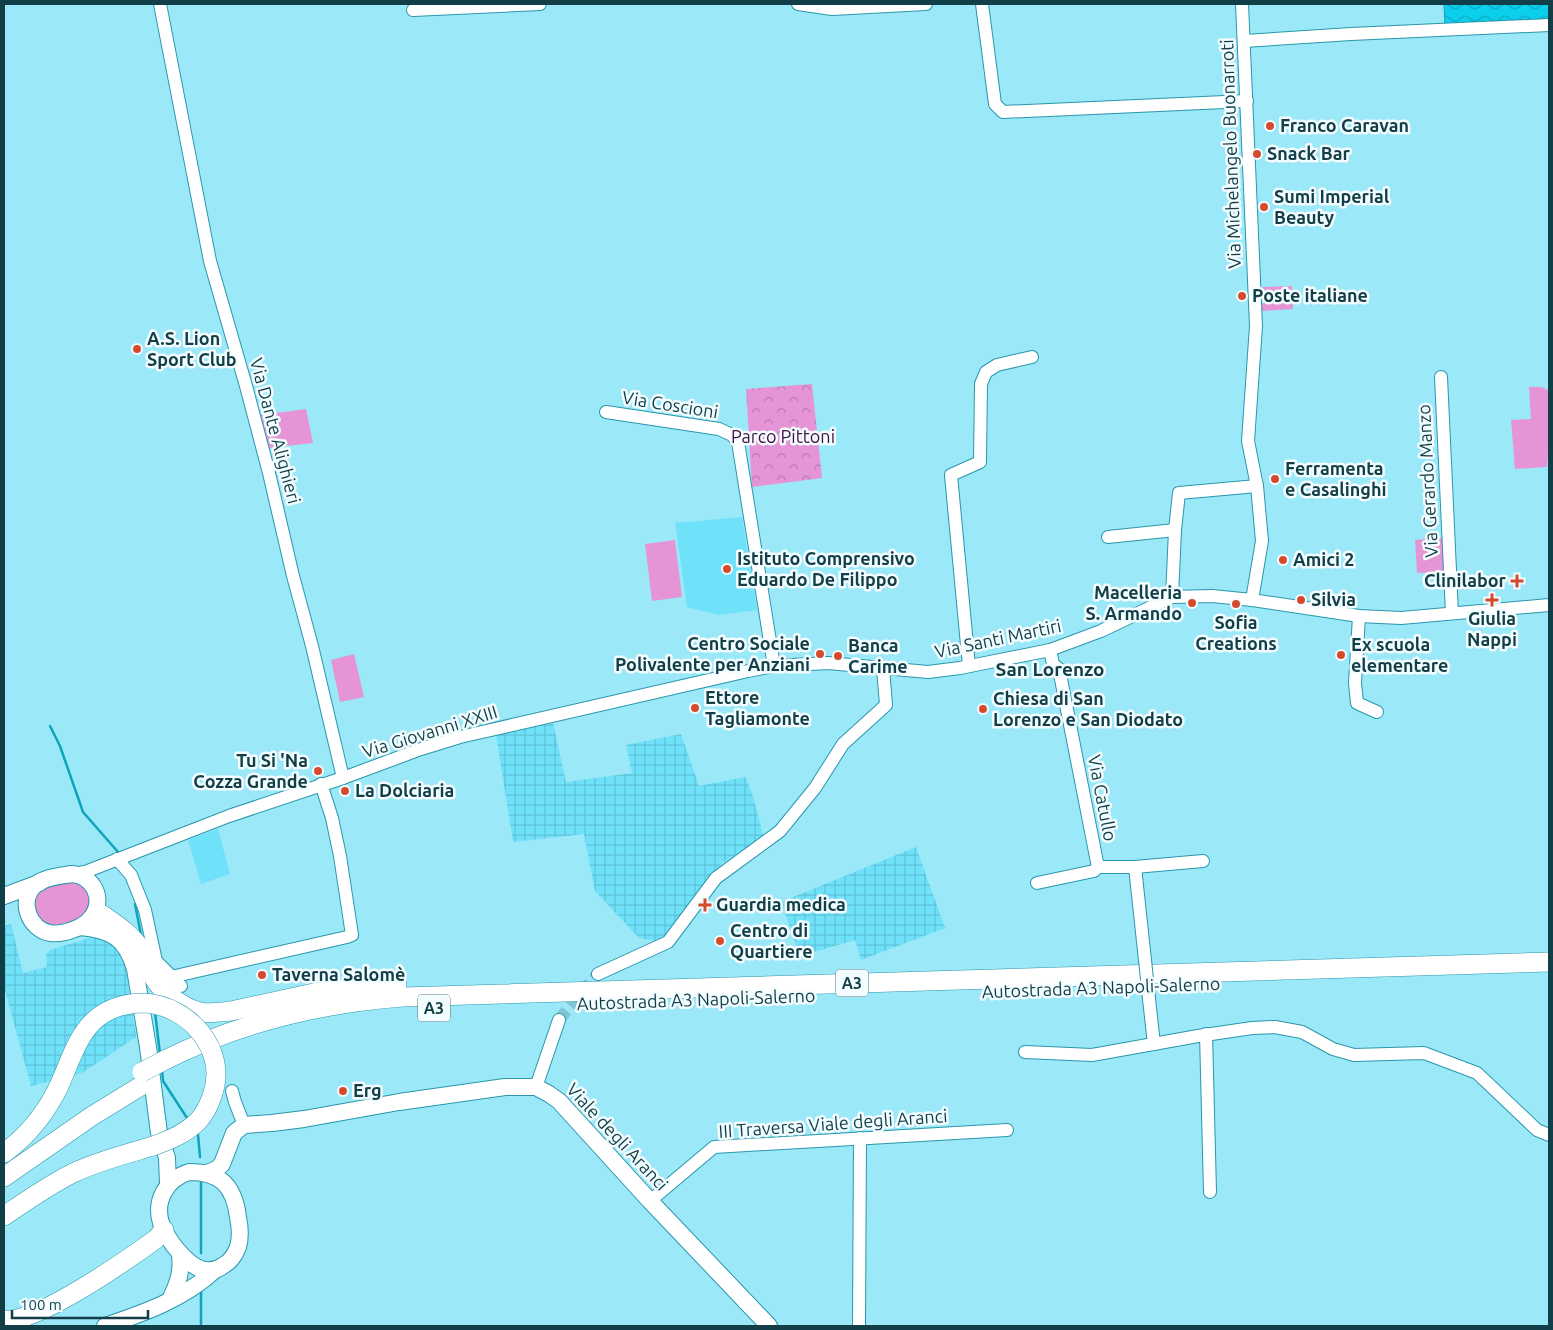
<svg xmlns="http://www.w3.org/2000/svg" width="1553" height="1330" font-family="Ubuntu,sans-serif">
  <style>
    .built { fill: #6fe2fa }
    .industrial { fill: url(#industrial-grid) }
    .green { fill: #e595d6 }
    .forest { fill: url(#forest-crowns) }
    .water { fill: url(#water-waves); stroke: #0ea4bb }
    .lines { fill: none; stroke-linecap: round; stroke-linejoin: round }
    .stream { stroke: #0ea4bb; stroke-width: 2.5 }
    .minor-tunnel { stroke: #7fc6d5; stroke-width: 12; stroke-dasharray: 12 6; stroke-linecap: butt }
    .minor-casing { stroke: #2997ac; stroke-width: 14 }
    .major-casing { stroke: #2997ac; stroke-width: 18 }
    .highway-casing { stroke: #2997ac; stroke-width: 20 }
    .minor { stroke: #fff; stroke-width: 12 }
    .major { stroke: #fff; stroke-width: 16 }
    .highway { stroke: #fff; stroke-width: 19 }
    .minor-bridge-casing { stroke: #2997ac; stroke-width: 14; stroke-linecap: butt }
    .highway-bridge-casing { stroke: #2997ac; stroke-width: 20; stroke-linecap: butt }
    .minor-bridge { stroke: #fff; stroke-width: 12 }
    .highway-bridge { stroke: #fff; stroke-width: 19 }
    .poi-dot { fill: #d54a2d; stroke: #f3fcfe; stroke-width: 2 }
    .labels { text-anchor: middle; stroke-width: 5; stroke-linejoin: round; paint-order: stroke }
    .shield { fill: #f3fcfe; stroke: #55777e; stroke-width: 1 }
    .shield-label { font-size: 16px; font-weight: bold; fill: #113e47 }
    .poi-label { font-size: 18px; font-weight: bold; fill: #113e47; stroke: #f3fcfe; text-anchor: start }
    .street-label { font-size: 18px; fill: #113e47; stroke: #f3fcfe }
    .park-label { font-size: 18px; fill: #45113e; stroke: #f3fcfe }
    .neighbourhood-label { font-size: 19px; font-weight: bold; fill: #113e47; stroke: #f3fcfe }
  </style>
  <defs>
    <pattern id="industrial-grid" width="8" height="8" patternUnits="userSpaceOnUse" patternTransform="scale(1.25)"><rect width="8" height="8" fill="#6fe2fa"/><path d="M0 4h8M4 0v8" fill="none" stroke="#5fc3d8"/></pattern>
    <pattern id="forest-crowns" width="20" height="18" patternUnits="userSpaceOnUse" patternTransform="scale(1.25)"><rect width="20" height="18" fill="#e595d6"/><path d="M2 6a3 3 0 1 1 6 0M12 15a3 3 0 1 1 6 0" fill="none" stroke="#b87baf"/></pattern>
    <pattern id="water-waves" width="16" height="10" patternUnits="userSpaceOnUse" patternTransform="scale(1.25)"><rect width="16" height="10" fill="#0ccfed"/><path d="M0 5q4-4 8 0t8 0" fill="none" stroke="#0ba9c2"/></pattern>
  </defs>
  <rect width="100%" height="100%" fill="#9be8f9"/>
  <!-- built -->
  <g class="built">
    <polygon points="742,517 757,610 719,615 687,607 675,523"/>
    <polygon points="218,829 230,874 201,884 188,840"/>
  </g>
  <!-- industrial -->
  <g class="industrial">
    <polygon points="553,723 566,782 632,773 626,745 681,734 699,786 745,777 752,793 764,838 722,863 661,942 639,938 595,891 584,834 513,842 496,735"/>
    <polygon points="916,847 945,928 861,960 855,940 800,956 781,902"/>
    <polygon points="11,924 23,973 47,967 46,955 50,950 99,935 116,948 121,954 126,969 136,1037 82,1073 31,1086 4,987 4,926"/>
  </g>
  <!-- green -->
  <g class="green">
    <polygon points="1292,286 1293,309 1262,311 1262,304 1268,301 1268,298 1262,296 1262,287"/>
    <polygon points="1529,387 1542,387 1549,391 1549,441 1547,467 1515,469 1511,420 1531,419"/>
    <polygon points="306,409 313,443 268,448 261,415"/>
    <polygon points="1443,538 1445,572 1417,573 1415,540"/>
    <polygon points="675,540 682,597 652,601 645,544"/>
    <polygon points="354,654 364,697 340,702 331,660"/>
    <path d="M 73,882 C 89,885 96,905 82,916 C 76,921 61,925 53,925 C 39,926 28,907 37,895 C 44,886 62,883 73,882 Z"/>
  </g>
  <!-- forest -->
  <polygon class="forest" points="812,384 822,478 752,487 746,389"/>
  <!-- water -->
  <polygon class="water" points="1444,4 1549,4 1549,21 1445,26"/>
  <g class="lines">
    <!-- stream -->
    <g class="stream">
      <polyline points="50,726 60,746 83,812 118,852"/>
      <polyline points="135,904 141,935"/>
      <polyline points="155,1012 160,1054"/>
      <polyline points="162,1069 163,1081 189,1121"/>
      <polyline points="196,1132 198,1135 200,1157"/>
      <polyline points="201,1253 201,1183"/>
      <polyline points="201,1290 201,1326"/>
    </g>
    <!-- minor-tunnel -->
    <polyline class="minor-tunnel" points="559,1020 579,995 598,974"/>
    <defs>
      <g id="minor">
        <polyline points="160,4 210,261 246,386 269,473 293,576 312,646 343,778"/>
        <polyline points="798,4 832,9 926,4"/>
        <polyline points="982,4 995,104 1003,112 1247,101"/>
        <polyline points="1242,4 1256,326 1248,441 1257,486 1262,541 1252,600"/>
        <polyline points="413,10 540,4"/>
        <polyline points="1244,41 1351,34 1549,25"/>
        <polyline points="1441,377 1452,613"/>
        <polyline points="606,412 719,429 732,435 738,442 774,666"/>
        <polyline points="1108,537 1175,530"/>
        <polyline points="1172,597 1175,530 1179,493 1257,486"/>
        <polyline points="1359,616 1355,683 1357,703 1377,712"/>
        <polyline points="1050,650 1053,664 1059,669 1098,867 1135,867 1203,861"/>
        <polyline points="969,666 951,475 980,462 981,384 986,372 997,365 1032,357"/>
        <polyline points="117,859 131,875 145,910 156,961 181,986"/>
        <polyline points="1135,867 1145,960"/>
        <polyline points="72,874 85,872 229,816 343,778 421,749 460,737 748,671 774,666 828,663 928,672 960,668 1050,650 1101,631 1172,597 1212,596 1252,600 1359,616 1401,618 1549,605"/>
        <polyline points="1037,883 1094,871 1098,867"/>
        <polyline points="598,974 668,942 716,878 780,831 815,788 843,744 886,705 883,668"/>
        <polyline points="171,977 347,937 352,935 340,856 332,818 321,784"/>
        <polyline points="1149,999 1154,1044"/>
        <polyline points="1206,1034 1210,1192"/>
        <polyline points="1025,1052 1092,1055 1198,1036 1252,1028 1275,1027 1302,1032 1333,1049 1354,1055 1424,1053 1477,1073 1537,1130 1549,1135"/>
        <polyline points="536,1087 559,1020"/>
        <polyline points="232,1091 235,1102 244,1125"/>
        <polyline points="650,1201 714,1147 1007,1130"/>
        <polyline points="859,1326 860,1138"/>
      </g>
      <g id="major">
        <path d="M 72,874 C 93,876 105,898 92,917 C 85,926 76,929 66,932 C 61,933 55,934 50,933 C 29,929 18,901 35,885 C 45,877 60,876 72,874 Z"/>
        <polyline points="4,896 39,883"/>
        <path d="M 80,927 C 112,930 126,938 135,969 L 148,1047 L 159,1133 L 167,1158 L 168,1184"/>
        <path d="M 189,1172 C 221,1172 234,1186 238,1217 C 240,1227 241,1237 238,1247 C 235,1255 231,1261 224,1265 C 204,1280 186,1261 174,1246 C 169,1239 164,1232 161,1223 C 154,1200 167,1179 189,1172 Z"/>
        <polyline points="207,1173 217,1169 222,1164 234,1133 244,1125 272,1123 304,1119 399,1102 505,1087 536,1087 549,1094 559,1101 650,1201 769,1326"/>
        <path d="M 170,1300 C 178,1283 182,1273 180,1254"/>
        <path d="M 105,1326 C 144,1313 184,1299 215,1270"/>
      </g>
      <g id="highway">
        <path d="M 101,914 C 115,924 132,934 141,950 C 146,959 148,969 154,978 C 163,993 183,1008 200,1012 C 210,1014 221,1012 231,1011 L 328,990 L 397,985"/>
        <path d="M 165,1060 C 239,1023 321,1003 403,997 L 1549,962"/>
        <path d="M 4,1153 C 26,1137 42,1118 55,1094"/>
        <polyline points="4,1177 92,1116 144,1084"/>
        <path d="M 4,1216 C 26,1201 49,1185 73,1173 C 98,1161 126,1154 153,1146"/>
        <path d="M 4,1320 C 36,1324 127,1260 156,1239 L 164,1230"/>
      </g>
    </defs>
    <!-- minor casing -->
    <use href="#minor" class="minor-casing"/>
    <!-- major casing -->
    <use href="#major" class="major-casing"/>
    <!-- highway casing -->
    <use href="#highway" class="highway-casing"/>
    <!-- minor -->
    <use href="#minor" class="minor"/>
    <!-- major -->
    <use href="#major" class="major"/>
    <!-- highway -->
    <use href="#highway" class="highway"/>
    <defs>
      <polyline id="minor-bridge" points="1145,960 1149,999"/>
      <g id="highway-bridge">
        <polyline points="142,1072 165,1060"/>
        <path d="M 55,1094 C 68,1070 75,1036 97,1018 C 111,1007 127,1003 144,1003 C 189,1005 229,1051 212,1096 C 209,1105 205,1113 199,1120 C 187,1133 170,1140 153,1146"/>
      </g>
    </defs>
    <!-- minor-bridge casing -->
    <use href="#minor-bridge" class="minor-bridge-casing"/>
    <!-- highway-bridge casing -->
    <use href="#highway-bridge" class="highway-bridge-casing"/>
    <!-- minor-bridge -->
    <use href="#minor-bridge" class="minor-bridge"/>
    <!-- highway-bridge -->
    <use href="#highway-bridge" class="highway-bridge"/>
  </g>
  <!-- markers -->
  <g class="poi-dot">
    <circle cx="1270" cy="126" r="5"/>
    <circle cx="1257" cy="154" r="5"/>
    <circle cx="1264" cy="207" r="5"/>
    <circle cx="1242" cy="296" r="5"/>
    <circle cx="137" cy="349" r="5"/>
    <circle cx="1275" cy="479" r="5"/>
    <circle cx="1283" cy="560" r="5"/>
    <circle cx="727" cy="569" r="5"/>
    <path d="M1514.5 573.5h5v5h5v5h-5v5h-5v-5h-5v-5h5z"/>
    <circle cx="1301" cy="600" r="5"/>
    <path d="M1489.5 592.5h5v5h5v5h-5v5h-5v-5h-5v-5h5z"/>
    <circle cx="1192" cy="603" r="5"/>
    <circle cx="1236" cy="604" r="5"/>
    <circle cx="820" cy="654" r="5"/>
    <circle cx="1341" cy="655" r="5"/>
    <circle cx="838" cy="656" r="5"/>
    <circle cx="695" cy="708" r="5"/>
    <circle cx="983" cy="709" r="5"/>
    <circle cx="318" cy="771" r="5"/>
    <circle cx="345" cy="791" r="5"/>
    <path d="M702.5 897.5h5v5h5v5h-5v5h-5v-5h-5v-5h5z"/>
    <circle cx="720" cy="941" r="5"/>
    <circle cx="262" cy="975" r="5"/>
    <circle cx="343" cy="1091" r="5"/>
  </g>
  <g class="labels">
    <!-- shield labels -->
    <g class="shield">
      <rect x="836" y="969.5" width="32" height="27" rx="4"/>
      <rect x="418" y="994.5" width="32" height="27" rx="4"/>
    </g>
    <g class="shield-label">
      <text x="852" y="989">A3</text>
      <text x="434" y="1014">A3</text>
    </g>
    <!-- poi labels -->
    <g class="poi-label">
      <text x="1280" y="132">Franco Caravan</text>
      <text x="1267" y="160">Snack Bar</text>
      <text x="1274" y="203">Sumi Imperial<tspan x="1274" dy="21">Beauty</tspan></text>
      <text x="1252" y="302">Poste italiane</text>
      <text x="147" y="345">A.S. Lion<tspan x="147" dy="21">Sport Club</tspan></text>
      <text x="1285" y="475">Ferramenta<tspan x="1285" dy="21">e Casalinghi</tspan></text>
      <text x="737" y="565">Istituto Comprensivo<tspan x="737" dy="21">Eduardo De Filippo</tspan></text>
      <text x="1293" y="566">Amici 2</text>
      <text x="1506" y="587" text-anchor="end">Clinilabor</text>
      <text x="1182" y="599" text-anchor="end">Macelleria<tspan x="1182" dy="21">S. Armando</tspan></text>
      <text x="1311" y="606">Silvia</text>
      <text x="1492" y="625" text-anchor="middle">Giulia<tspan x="1492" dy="21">Nappi</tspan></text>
      <text x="1236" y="629" text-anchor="middle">Sofia<tspan x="1236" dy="21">Creations</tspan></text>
      <text x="810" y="650" text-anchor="end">Centro Sociale<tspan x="810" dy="21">Polivalente per Anziani</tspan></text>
      <text x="1351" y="651">Ex scuola<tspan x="1351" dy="21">elementare</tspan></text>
      <text x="848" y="652">Banca<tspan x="848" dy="21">Carime</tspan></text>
      <text x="705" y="704">Ettore<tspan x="705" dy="21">Tagliamonte</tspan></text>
      <text x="993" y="705">Chiesa di San<tspan x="993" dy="21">Lorenzo e San Diodato</tspan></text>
      <text x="308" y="767" text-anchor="end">Tu Si 'Na<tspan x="308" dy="21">Cozza Grande</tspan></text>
      <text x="355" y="797">La Dolciaria</text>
      <text x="716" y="911">Guardia medica</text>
      <text x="730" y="937">Centro di<tspan x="730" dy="21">Quartiere</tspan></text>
      <text x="272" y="981">Taverna Salomè</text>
      <text x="353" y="1097">Erg</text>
    </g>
    <!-- street labels -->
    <g class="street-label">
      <text transform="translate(1231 154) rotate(-92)" y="6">Via Michelangelo Buonarroti</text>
      <text transform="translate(670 405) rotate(9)" y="6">Via Coscioni</text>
      <text transform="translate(275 431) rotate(75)" y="6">Via Dante Alighieri</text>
      <text transform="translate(1428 481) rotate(-93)" y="6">Via Gerardo Manzo</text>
      <text transform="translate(998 639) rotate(-12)" y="6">Via Santi Martiri</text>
      <text transform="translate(430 732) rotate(-17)" y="6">Via Giovanni XXIII</text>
      <text transform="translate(1102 798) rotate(79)" y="6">Via Catullo</text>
      <text transform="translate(1101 988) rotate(-2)" y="6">Autostrada A3 Napoli-Salerno</text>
      <text transform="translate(696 1000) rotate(-2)" y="6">Autostrada A3 Napoli-Salerno</text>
      <text transform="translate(833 1124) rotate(-4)" y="6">III Traversa Viale degli Aranci</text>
      <text transform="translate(617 1137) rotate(47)" y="6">Viale degli Aranci</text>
    </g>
    <!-- park labels -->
    <g class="park-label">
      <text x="783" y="443">Parco Pittoni</text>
    </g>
    <!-- neighbourhood labels -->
    <g class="neighbourhood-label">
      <text x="1050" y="676">San Lorenzo</text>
    </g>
  </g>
  <!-- border -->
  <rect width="1553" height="1330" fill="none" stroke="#113e47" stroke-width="10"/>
  <!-- scale -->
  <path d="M12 1310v8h136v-8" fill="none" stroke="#113e47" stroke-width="2.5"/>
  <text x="20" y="1310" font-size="15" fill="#113e47" stroke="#f3fcfe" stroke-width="4" paint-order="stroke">100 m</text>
</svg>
